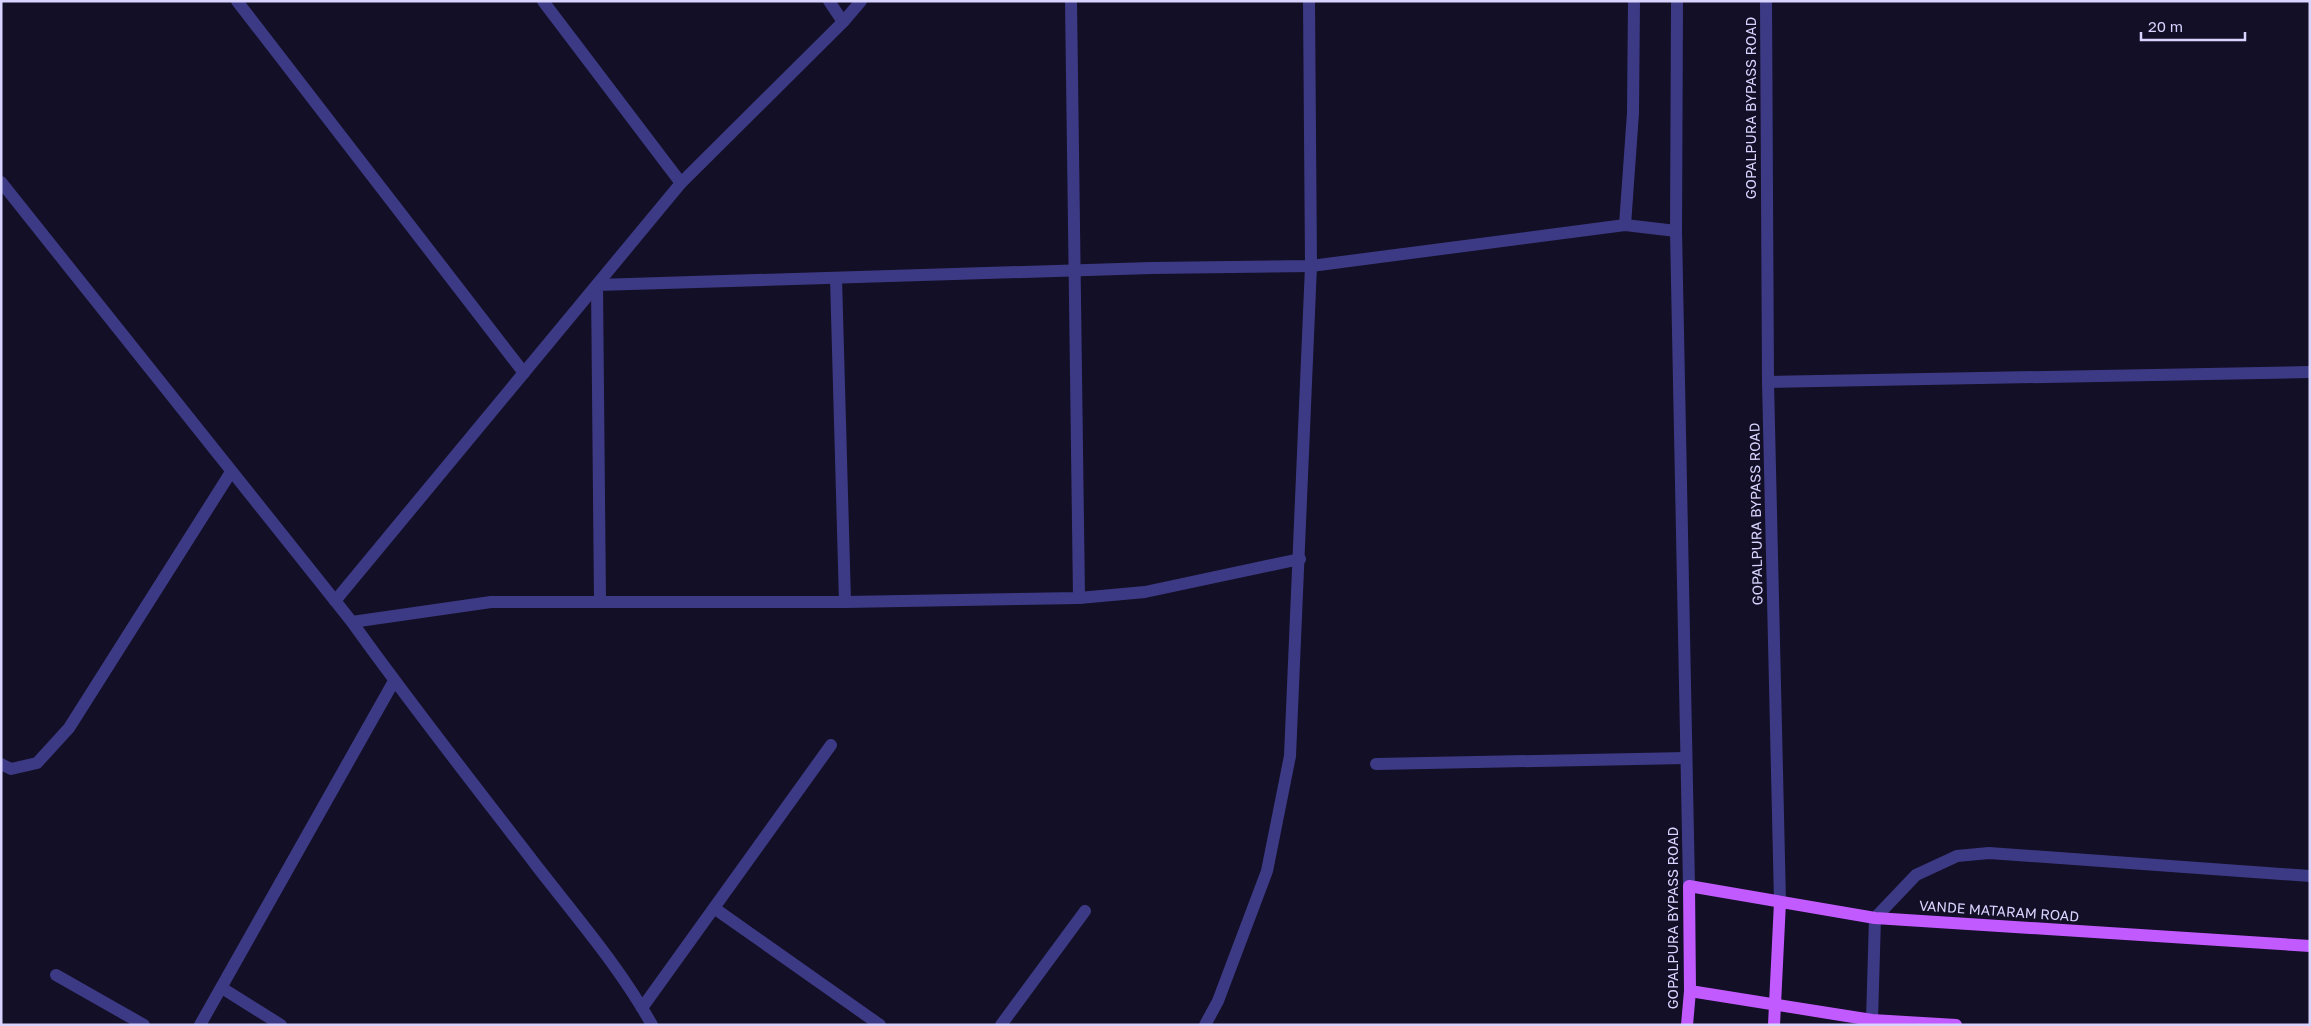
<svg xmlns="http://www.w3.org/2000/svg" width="2311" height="1026" font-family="'Golos Text',sans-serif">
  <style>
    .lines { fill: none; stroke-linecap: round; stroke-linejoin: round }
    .minor { stroke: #3d3a85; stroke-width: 12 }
    .major { stroke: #c25bff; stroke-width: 12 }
    .labels { text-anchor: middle; stroke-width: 4.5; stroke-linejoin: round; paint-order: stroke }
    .street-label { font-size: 14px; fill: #d9d4ff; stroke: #130f26 }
  </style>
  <rect width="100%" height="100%" fill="#130f26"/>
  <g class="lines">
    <!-- minor -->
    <g class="minor">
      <polyline points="237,1 524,373"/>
      <polyline points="543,1 681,183"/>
      <polyline points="829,1 843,22"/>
      <polyline points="1071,1 1079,598"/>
      <polyline points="1677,1 1676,231 1689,886"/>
      <polyline points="1766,1 1768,382 1780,902"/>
      <path d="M 1,182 L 352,622 C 412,706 476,787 539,869 C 578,919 621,969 652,1025"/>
      <polyline points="1625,225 1633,113 1634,1"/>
      <polyline points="836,278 845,602"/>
      <polyline points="1768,382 2310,372"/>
      <polyline points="335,601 681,183 843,22 861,1"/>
      <polyline points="600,602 597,285 1151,268 1311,266 1625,225 1676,231"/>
      <polyline points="352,622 491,602 845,602 1079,598 1145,592 1300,559"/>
      <polyline points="1,764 11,769 37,763 69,728 231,472"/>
      <polyline points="1376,764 1686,758"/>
      <polyline points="714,908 880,1025"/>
      <polyline points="56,975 144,1025"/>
      <polyline points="222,988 281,1025"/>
      <polyline points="642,1008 831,745"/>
      <polyline points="200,1025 394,681"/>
      <polyline points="1001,1025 1085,911"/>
      <polyline points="1205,1025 1218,1001 1267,871 1290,756 1311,266 1309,1"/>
      <polyline points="1876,1025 1872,1020 1875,918 1916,875 1957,856 1989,853 2310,876"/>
    </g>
    <!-- major -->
    <g class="major">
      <polyline points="1690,991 1872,1020 1956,1025"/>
      <polyline points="1687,1025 1690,991 1689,886 1875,918 2310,946"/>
      <polyline points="1774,1025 1780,902"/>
    </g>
  </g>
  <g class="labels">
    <!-- street labels -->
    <g class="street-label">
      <text transform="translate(1751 108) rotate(-90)" y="5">GOPALPURA BYPASS ROAD</text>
      <text transform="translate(1756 514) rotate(-91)" y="5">GOPALPURA BYPASS ROAD</text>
      <text transform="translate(1999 911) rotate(4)" y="5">VANDE MATARAM ROAD</text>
      <text transform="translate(1673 918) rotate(-90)" y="5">GOPALPURA BYPASS ROAD</text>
    </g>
  </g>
  <!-- border -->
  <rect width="2311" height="1026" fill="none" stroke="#d9d4ff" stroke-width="5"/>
  <!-- scale -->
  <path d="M2141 32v8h104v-8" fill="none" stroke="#d9d4ff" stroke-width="2.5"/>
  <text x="2148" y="32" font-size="15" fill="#d9d4ff" stroke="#130f26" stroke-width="4" paint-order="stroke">20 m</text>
</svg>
